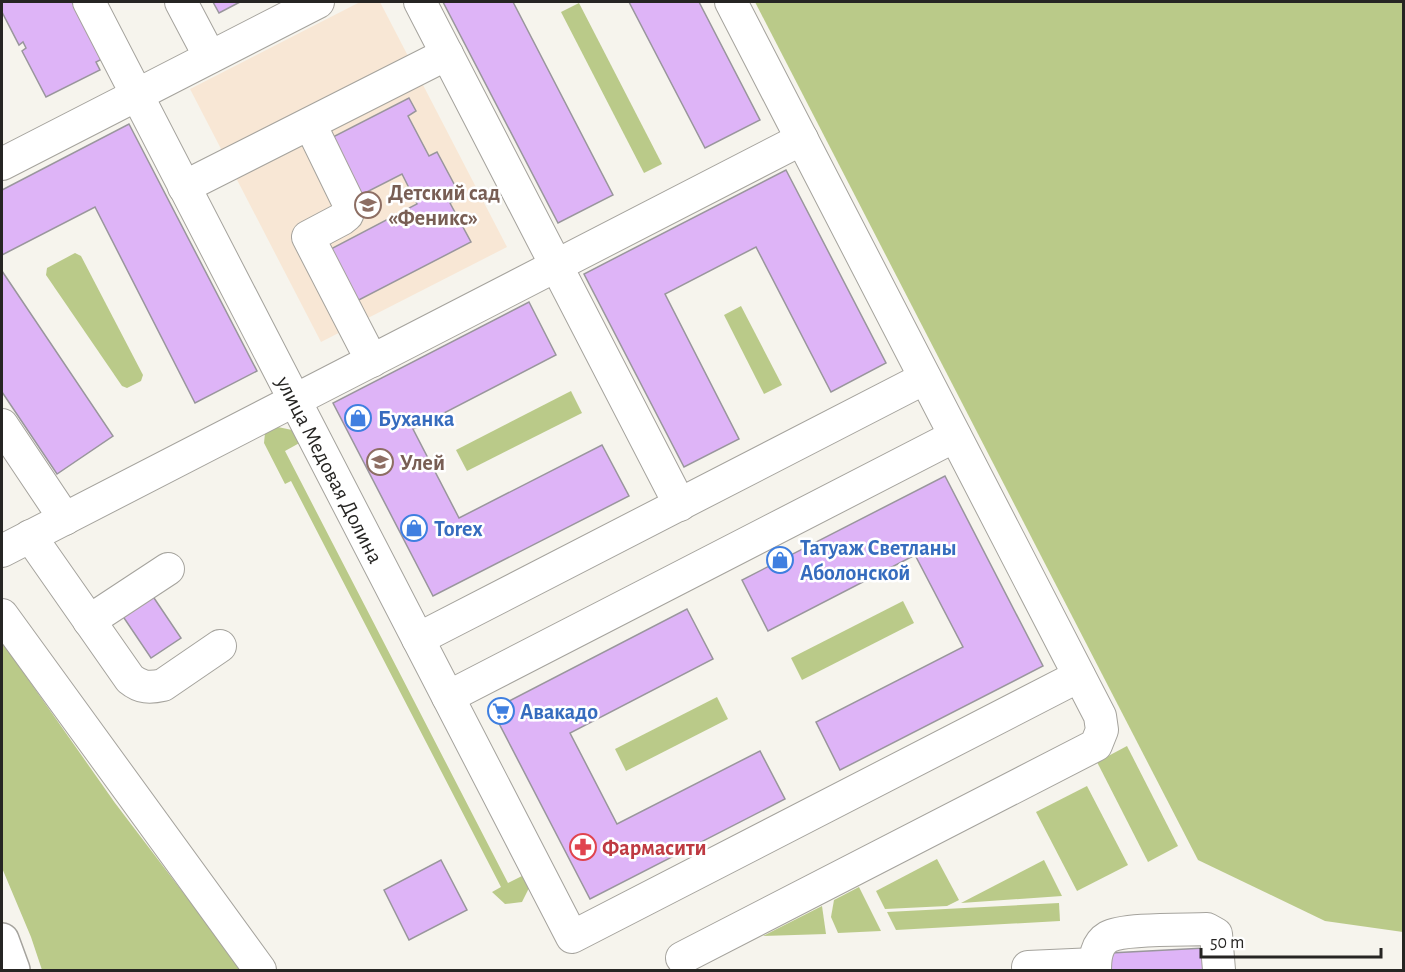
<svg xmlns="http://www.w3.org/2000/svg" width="1405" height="972" font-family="'Alegreya Sans',sans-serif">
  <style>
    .education { fill: #f8e7d5 }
    .green { fill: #baca89 }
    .building { fill: #deb4f7; stroke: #99969c; stroke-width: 1.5 }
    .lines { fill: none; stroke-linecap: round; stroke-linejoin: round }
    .minor-casing { stroke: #a5a39d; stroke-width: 34 }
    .major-casing { stroke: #a5a39d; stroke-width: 36 }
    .minor { stroke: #fff; stroke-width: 32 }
    .major { stroke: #fff; stroke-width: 33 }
    .labels { text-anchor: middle; stroke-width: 5; stroke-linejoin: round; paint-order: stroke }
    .education-label { font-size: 22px; font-weight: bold; fill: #785e54; stroke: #fff; text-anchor: start }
    .shop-label { font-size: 22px; font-weight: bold; fill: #366cbe; stroke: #fff; text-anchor: start }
    .street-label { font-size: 22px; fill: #262523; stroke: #fff }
    .health-label { font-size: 22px; font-weight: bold; fill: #be3a42; stroke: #fff; text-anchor: start }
  </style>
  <rect width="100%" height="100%" fill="#f6f4ed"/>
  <!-- education -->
  <polygon class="education" points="360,2 380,2 507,247 321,342 190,89"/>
  <!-- green -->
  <g class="green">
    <polygon points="755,2 1403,2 1403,932 1325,921 1198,860"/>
    <polygon points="579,3 662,164 644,173 561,12"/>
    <polygon points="75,253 81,256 143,375 141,381 127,388 122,386 46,275 47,268"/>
    <polygon points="741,306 782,385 764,394 724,315"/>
    <polygon points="571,391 582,413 467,471 456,450"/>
    <polygon points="273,426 292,430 303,441 285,451 508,883 526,874 530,886 522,902 505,904 492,892 501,887 291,481 285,484 264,443 265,433"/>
    <polygon points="903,601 914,623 802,680 791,658"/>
    <polygon points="2,642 115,803 242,970 42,970 31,937 2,868"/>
    <polygon points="717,697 728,719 626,771 615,749"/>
    <polygon points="1127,746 1178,846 1148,862 1097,762"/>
    <polygon points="1087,786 1128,865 1077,891 1036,812"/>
    <polygon points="937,859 959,900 947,906 885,909 876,891"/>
    <polygon points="1044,860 1062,896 961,903"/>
    <polygon points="859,887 881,931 838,933 831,917 834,900"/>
    <polygon points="1059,903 1060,921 896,930 887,912"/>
    <polygon points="822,906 826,934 763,936"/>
  </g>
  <!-- building -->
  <g class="building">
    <polygon points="2,2 72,2 102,59 96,62 100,70 46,97 22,51 26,48 23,42 19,45 2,12"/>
    <polygon points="213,2 240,2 219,13"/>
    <polygon points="443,2 513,2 613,195 558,223"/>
    <polygon points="629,2 699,2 760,120 705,148"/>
    <polygon points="409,98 416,111 408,116 429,156 437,152 461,197 450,203 471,242 353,303 327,251 417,204 402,174 359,196 329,139"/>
    <polygon points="129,124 257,371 195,403 95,207 2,255 2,190"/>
    <polygon points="786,170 886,363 831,392 756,247 665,294 739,439 684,467 584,274"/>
    <polygon points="2,271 113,436 57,474 2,392"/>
    <polygon points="529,302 556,355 413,429 459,518 602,445 629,496 433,596 333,403"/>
    <polygon points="945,476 1043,666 840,770 816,722 963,647 915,555 768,631 742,580"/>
    <polygon points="152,595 181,638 151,658 122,615"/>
    <polygon points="687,609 713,659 570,733 617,824 760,751 785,799 590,899 492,710"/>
    <polygon points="441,860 467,910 409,940 384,890"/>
    <polygon points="1205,948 1206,970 1111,970 1110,953"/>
  </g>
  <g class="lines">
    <defs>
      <g id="minor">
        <path id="s1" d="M 89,2 L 572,937 L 1079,676"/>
        <polyline points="181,2 210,57"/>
        <polyline points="420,2 680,505"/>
        <polyline points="310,124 350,206 347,215 342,219 308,237 372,361"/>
        <polyline points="2,164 318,2"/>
        <polyline points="184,187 447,54"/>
        <polyline points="2,425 65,519"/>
        <path d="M 30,536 L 130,679 C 141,688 150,688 163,685 L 220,646"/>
        <polyline points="2,551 802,139"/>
        <polyline points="2,615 260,970"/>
        <polyline points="89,621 168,569"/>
        <polyline points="418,639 925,378"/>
        <polyline points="448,697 955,436"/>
        <polyline points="682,958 1096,745 1102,730 1100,716 731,2"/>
        <polyline points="1028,967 1095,964"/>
        <path d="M 1095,970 C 1095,958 1096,944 1108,937 C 1124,928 1186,930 1207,929 L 1216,934 L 1219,970"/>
      </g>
      <polyline id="major" points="2,940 13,970"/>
    </defs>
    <!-- minor casing -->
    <use href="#minor" class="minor-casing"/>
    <!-- major casing -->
    <use href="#major" class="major-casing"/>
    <!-- minor -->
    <use href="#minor" class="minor"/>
    <!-- major -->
    <use href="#major" class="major"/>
  </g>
  <!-- icons -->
  <defs>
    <symbol id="school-ring" viewBox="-11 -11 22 22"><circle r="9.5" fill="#fff" stroke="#8d6e63" stroke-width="1.5"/><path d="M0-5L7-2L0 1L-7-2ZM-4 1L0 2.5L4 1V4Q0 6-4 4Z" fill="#8d6e63"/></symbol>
    <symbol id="shop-ring" viewBox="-11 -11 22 22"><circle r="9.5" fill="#fff" stroke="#3f7fe0" stroke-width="1.5"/><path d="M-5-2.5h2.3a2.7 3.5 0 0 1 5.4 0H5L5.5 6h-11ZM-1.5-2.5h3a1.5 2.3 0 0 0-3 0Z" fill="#3f7fe0"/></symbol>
    <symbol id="supermarket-ring" viewBox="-11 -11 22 22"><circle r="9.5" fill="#fff" stroke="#3f7fe0" stroke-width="1.5"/><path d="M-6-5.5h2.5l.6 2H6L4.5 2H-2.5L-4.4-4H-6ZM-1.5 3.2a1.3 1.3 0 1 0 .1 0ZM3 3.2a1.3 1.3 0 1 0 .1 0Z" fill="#3f7fe0"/></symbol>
    <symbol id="pharmacy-ring" viewBox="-11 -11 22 22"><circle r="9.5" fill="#fff" stroke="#e0444e" stroke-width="1.5"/><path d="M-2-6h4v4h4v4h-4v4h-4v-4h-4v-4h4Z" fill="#e0444e"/></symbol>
  </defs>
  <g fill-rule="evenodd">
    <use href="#school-ring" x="353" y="190" width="30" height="30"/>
    <use href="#shop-ring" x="343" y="403" width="30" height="30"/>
    <use href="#school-ring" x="365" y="447" width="30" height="30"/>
    <use href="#shop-ring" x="399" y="513" width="30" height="30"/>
    <use href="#shop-ring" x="765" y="545" width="30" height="30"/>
    <use href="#supermarket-ring" x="486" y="696" width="30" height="30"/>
    <use href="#pharmacy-ring" x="568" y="832" width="30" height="30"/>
  </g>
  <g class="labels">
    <!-- education labels -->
    <g class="education-label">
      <text x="388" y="200">Детский сад<tspan x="388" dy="25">«Феникс»</tspan></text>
      <text x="400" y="470">Улей</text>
    </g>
    <!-- shop labels -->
    <g class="shop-label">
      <text x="378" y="426">Буханка</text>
      <text x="434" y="536">Torex</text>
      <text x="800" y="555">Татуаж Светланы<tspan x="800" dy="25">Аболонской</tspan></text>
      <text x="520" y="719">Авакадо</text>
    </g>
    <!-- street labels -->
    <g class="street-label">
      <text dy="8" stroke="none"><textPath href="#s1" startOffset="526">улица Медовая Долина</textPath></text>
    </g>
    <!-- health labels -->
    <g class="health-label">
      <text x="602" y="855">Фармасити</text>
    </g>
  </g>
  <!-- border -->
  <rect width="1405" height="972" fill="none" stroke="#262523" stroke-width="6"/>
  <!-- scale -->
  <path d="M1201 948v9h180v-9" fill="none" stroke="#262523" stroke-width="3"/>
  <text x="1210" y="948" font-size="18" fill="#262523" stroke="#ffffff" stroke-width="4.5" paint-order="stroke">50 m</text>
</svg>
